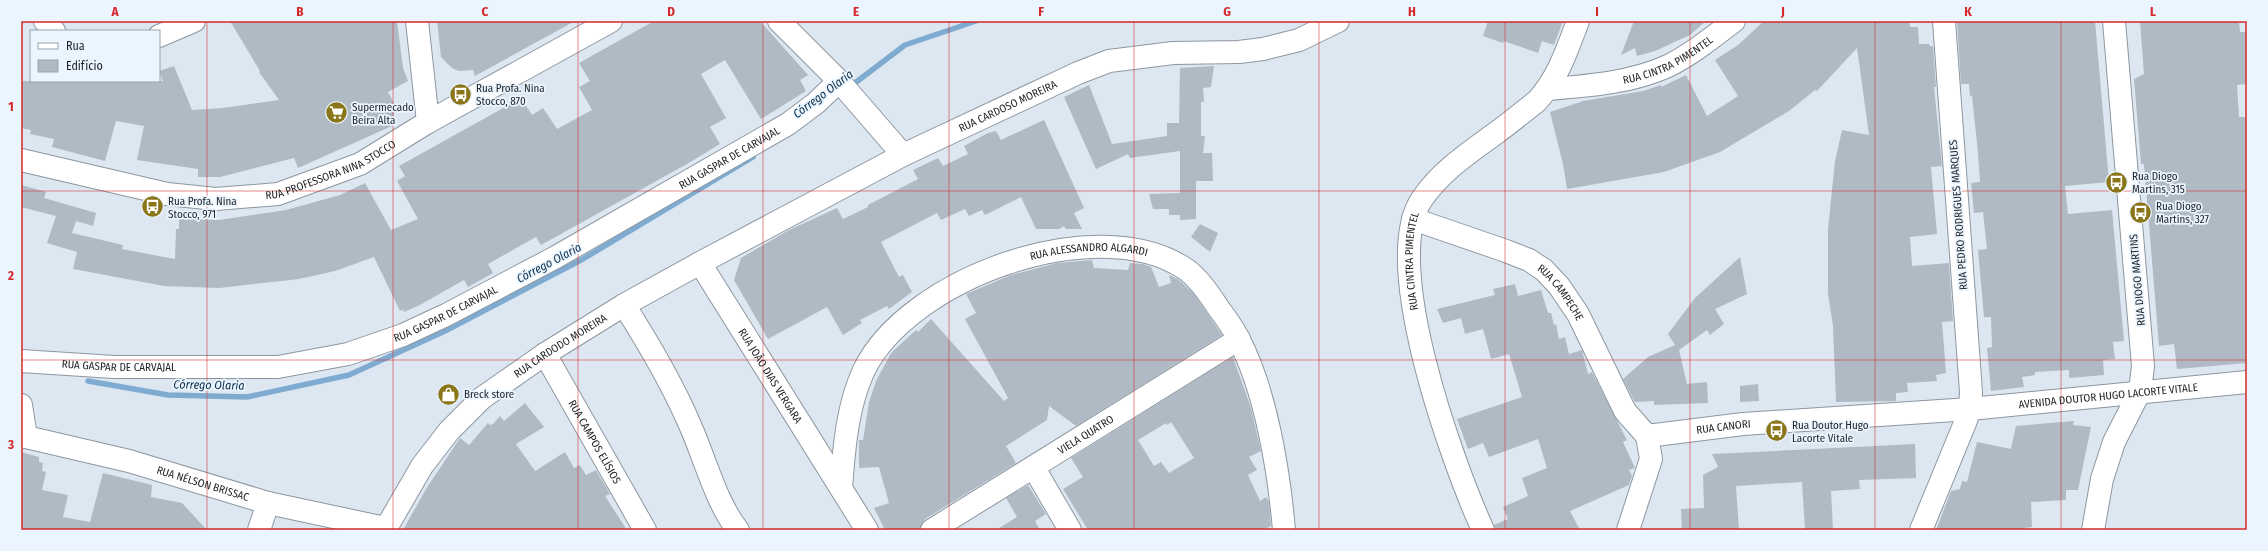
<svg xmlns="http://www.w3.org/2000/svg" width="2268" height="551" font-family="'Fira Sans Condensed',sans-serif">
  <style>
    .lines { fill: none; stroke-linecap: round; stroke-linejoin: round }
    .stream { stroke: #7fabd0; stroke-width: 5.5 }
    .building { fill: #b0bac4; fill-rule: evenodd }
    .street-casing { stroke: #8d97a0; stroke-width: 24 }
    .secondary-casing { stroke: #8d97a0; stroke-width: 24 }
    .street { stroke: #fff; stroke-width: 22 }
    .secondary { stroke: #fff; stroke-width: 22 }
    .grid { fill: none; stroke: #d62828; stroke-width: 1; stroke-opacity: 0.55 }
    .labels { text-anchor: middle; stroke-width: 3.5; stroke-linejoin: round; paint-order: stroke }
    .street-label { font-size: 11px; fill: #23272b; stroke: #eaf5ff }
    .poi-label { font-size: 11px; fill: #23272b; stroke: #eaf5ff; text-anchor: start }
    .water-label { font-size: 12px; font-style: italic; fill: #0e304a; stroke: #eaf5ff }
    .neatline { fill: none; stroke: #d62828; stroke-width: 1.5 }
    .grid-label { font-size: 13px; text-anchor: middle; font-weight: bold; fill: #d62828 }
  </style>
  <rect width="100%" height="100%" fill="#dde7f1"/>
  <g class="lines">
    <!-- stream -->
    <g class="stream">
      <polyline points="851,86 905,45 976,21"/>
      <polyline points="88,381 168,395 247,397 349,375 445,331 583,259 753,157"/>
    </g>
  </g>
  <!-- building -->
  <g class="building">
    <polygon points="230,21 397,21 403,68 408,81 388,92 395,105 392,126 298,168 294,158 220,177 198,177 198,169 137,160 144,126 116,121 105,161 52,147 54,139 30,134 31,130 21,128 21,81 163,81 159,71 174,66 192,110 223,108 279,100 259,72 260,71"/>
    <polygon points="437,21 575,21 475,76 473,70 459,71 452,68 441,57"/>
    <polygon points="654,21 760,21 808,75 800,80 806,91 761,119 725,60 701,74 726,118 710,127 720,144 687,164 541,245 536,237 488,264 493,273 468,287 464,280 418,306 404,312 403,309 400,311 374,257 335,271 299,279 219,288 164,286 73,269 77,252 47,243 56,216 21,207 21,185 46,192 44,198 96,213 93,226 76,221 72,233 123,245 122,249 175,259 176,229 179,229 179,219 219,220 286,210 340,195 365,183 391,230 418,219 397,181 405,176 399,166 521,98 532,115 543,108 557,129 592,110 579,87 590,81 579,63"/>
    <polygon points="1488,21 1563,21 1554,45 1542,41 1538,53 1504,41 1503,43 1483,36"/>
    <polygon points="1634,21 1706,21 1690,35 1655,51 1637,56 1635,48 1621,55"/>
    <polygon points="1764,21 1909,21 1910,27 1918,27 1919,44 1929,44 1930,46 1933,46 1936,87 1934,87 1942,166 1931,167 1937,234 1910,237 1912,266 1949,263 1953,321 1942,322 1946,373 1936,375 1937,381 1907,383 1908,392 1896,393 1896,401 1836,402 1833,326 1828,294 1828,229 1835,161 1842,130 1869,135 1857,48 1817,91 1815,90 1789,111 1720,152 1664,172 1567,189 1563,164 1550,112 1583,101 1643,91 1661,85 1661,87 1686,75 1707,116 1738,96 1715,60 1738,45"/>
    <polygon points="1957,21 2095,21 2109,182 2065,186 2068,214 2112,210 2124,341 2113,342 2115,359 2103,360 2104,375 2069,378 2069,370 2035,372 2035,375 2022,377 2024,387 1991,391 1987,348 1992,347 1991,317 1984,317 1978,250 1987,249 1983,212 1974,213 1971,183 1980,182 1978,153 1972,96 1970,96 1969,84 1961,84"/>
    <polygon points="2140,21 2239,21 2240,32 2247,32 2247,84 2237,85 2239,117 2247,117 2247,363 2177,369 2174,344 2159,346 2144,164 2141,164 2134,79 2144,74"/>
    <polygon points="1214,66 1211,87 1203,88 1204,102 1201,102 1201,136 1205,136 1203,153 1212,153 1213,181 1196,181 1196,219 1180,220 1180,215 1169,215 1169,209 1153,209 1149,194 1180,193 1180,151 1130,158 1128,154 1096,169 1064,97 1089,85 1112,144 1167,136 1167,123 1179,123 1180,68"/>
    <polygon points="1044,120 1084,208 1074,213 1082,229 1066,229 1064,226 1059,229 1036,229 1021,197 985,215 982,210 969,216 965,209 941,220 937,213 881,242 899,277 903,275 912,292 889,309 887,306 860,320 862,323 843,335 827,307 768,339 734,280 741,258 789,230 837,208 843,219 868,207 868,205 918,179 913,170 938,158 943,166 968,154 964,146 988,133 996,131 1001,140"/>
    <polygon points="1200,224 1218,233 1210,252 1191,237"/>
    <polygon points="1740,257 1747,294 1715,309 1724,324 1710,335 1707,330 1679,350 1687,384 1707,382 1708,403 1654,405 1654,401 1635,402 1623,379 1648,357 1675,345 1668,334 1695,298"/>
    <polygon points="1092,260 1094,268 1128,270 1130,263 1143,264 1151,267 1159,287 1171,283 1169,275 1178,279 1194,294 1222,335 1076,426 1049,406 1047,420 1006,446 1016,463 925,519 920,530 885,530 874,508 889,503 879,467 859,468 859,440 863,440 869,402 876,381 891,353 916,330 918,332 931,319 1004,401 1008,398 965,319 976,313 966,294 1011,275 1057,263"/>
    <polygon points="1515,284 1518,296 1541,290 1548,313 1551,313 1554,325 1556,324 1559,339 1565,337 1569,354 1582,350 1588,374 1592,372 1627,440 1623,442 1635,468 1629,470 1632,476 1629,485 1570,511 1580,530 1495,530 1494,525 1508,519 1503,507 1528,496 1522,478 1547,468 1538,439 1489,457 1483,443 1468,449 1457,419 1522,397 1509,354 1491,359 1483,329 1465,334 1461,318 1443,323 1437,309 1495,295 1493,289"/>
    <path d="M 1233,357 L 1251,408 L 1261,451 L 1249,457 L 1257,470 L 1248,475 L 1260,501 L 1266,497 L 1269,502 L 1271,526 L 1263,530 L 1088,530 L 1063,489 L 1083,477 L 1071,458 ZM 1171,422 L 1194,458 L 1169,473 L 1161,462 L 1154,466 L 1138,440 L 1166,423 L 1167,425 Z"/>
    <polygon points="1758,384 1759,401 1740,402 1740,386"/>
    <polygon points="525,403 544,427 516,444 535,471 565,452 574,468 580,465 586,475 596,470 610,494 605,496 627,530 403,530 426,489 460,438 469,445 488,423 490,425 493,424 500,416 504,421"/>
    <polygon points="2074,421 2073,425 2091,427 2078,490 2066,490 2066,500 2031,502 2032,527 2025,528 2025,530 1936,530 1951,491 1960,489 1962,481 1967,482 1977,442 2011,449 2016,426"/>
    <polygon points="1915,444 1916,478 1859,480 1860,489 1831,491 1833,530 1805,530 1802,482 1736,486 1739,530 1682,530 1681,509 1704,508 1703,475 1718,467 1712,454"/>
    <polygon points="21,452 39,457 39,462 43,463 42,471 46,472 42,490 68,495 63,517 90,522 103,473 152,485 151,497 182,503 207,530 22,530"/>
    <polygon points="1028,485 1046,514 1035,521 1040,530 996,530 1017,517 1006,498"/>
  </g>
  <g class="lines">
    <defs>
      <g id="street">
        <polyline points="45,21 54,31"/>
        <polyline points="417,21 428,122"/>
        <polyline points="779,21 839,81 903,155"/>
        <polyline points="159,36 194,21"/>
        <path id="s1" d="M 1548,89 C 1587,86 1631,83 1668,66 C 1692,54 1713,37 1734,21"/>
        <path id="s2" d="M 1413,219 L 1506,251 L 1529,260 L 1544,270 L 1559,286 L 1578,314 L 1625,411 L 1647,436"/>
        <path id="s3" d="M 700,263 L 867,530"/>
        <path d="M 624,305 C 649,344 672,383 690,425 C 704,456 717,505 738,530"/>
        <path id="s4" d="M 545,354 L 645,530"/>
        <path id="s5" d="M 21,361 L 114,367 L 278,367 L 348,354 L 403,335 L 446,315 L 556,257 L 788,124 L 816,103 L 839,81"/>
        <path id="s6" d="M 26,437 L 129,461 L 268,503 L 385,528"/>
        <polyline points="1034,468 1070,530"/>
        <path id="s7" d="M 841,488 C 844,449 847,406 864,370 C 908,279 1095,210 1184,268 C 1198,277 1210,295 1219,309 C 1226,318 1233,328 1238,338 C 1266,390 1279,472 1284,530"/>
        <polyline points="259,530 268,503"/>
        <path id="s8" d="M 385,530 L 422,466 L 449,431 L 482,398 L 545,354 L 624,305 L 700,263 L 903,155 L 1078,73 L 1109,61 L 1173,53 L 1239,52 L 1263,49 L 1299,40 L 1338,21"/>
        <path id="s9" d="M 932,530 L 1239,339"/>
        <path id="s10" d="M 1483,530 C 1453,464 1379,261 1422,199 C 1441,171 1470,152 1496,133 C 1510,123 1523,112 1537,101 C 1558,78 1567,50 1578,21"/>
        <path id="s11" d="M 1628,530 L 1651,459 L 1647,436 L 1743,424 L 1970,409 L 2247,382"/>
        <polyline points="1921,530 1965,423 1970,409 1971,392 1944,21"/>
      </g>
      <g id="secondary">
        <path id="s12" d="M 21,160 L 167,194 L 216,199 L 278,194 L 360,164 L 428,122 L 611,21"/>
        <polyline points="21,405 26,437 21,436"/>
        <polyline points="2093,530 2102,479 2114,442 2140,391 2143,366 2114,21"/>
      </g>
    </defs>
    <!-- street casing -->
    <use href="#street" class="street-casing"/>
    <!-- secondary casing -->
    <use href="#secondary" class="secondary-casing"/>
    <!-- street -->
    <use href="#street" class="street"/>
    <!-- secondary -->
    <use href="#secondary" class="secondary"/>
  </g>
  <!-- grid -->
  <path class="grid" d="M 207,21 L 207,530M 393,21 L 393,530M 578,21 L 578,530M 763,21 L 763,530M 949,21 L 949,530M 1134,21 L 1134,530M 1319,21 L 1319,530M 1505,21 L 1505,530M 1690,21 L 1690,530M 1875,21 L 1875,530M 2061,21 L 2061,530M 21,191 L 2247,191M 21,360 L 2247,360"/>
  <!-- icons -->
  <defs>
    <symbol id="bus-disc" viewBox="-11 -11 22 22"><circle r="9.5" fill="#8a7518" stroke="#eaf5ff"/><path d="M-5-6H5V4H4V6H2V4H-2V6H-4V4H-5ZM-3.5-4V0h7V-4ZM-3.5 1.2v1.5H-2V1.2ZM2 1.2v1.5H3.5V1.2Z" fill="#fff"/></symbol>
    <symbol id="supermarket-disc" viewBox="-11 -11 22 22"><circle r="9.5" fill="#8a7518" stroke="#eaf5ff"/><path d="M-6-5.5h2.5l.6 2H6L4.5 2H-2.5L-4.4-4H-6ZM-1.5 3.2a1.3 1.3 0 1 0 .1 0ZM3 3.2a1.3 1.3 0 1 0 .1 0Z" fill="#fff"/></symbol>
    <symbol id="shop-disc" viewBox="-11 -11 22 22"><circle r="9.5" fill="#8a7518" stroke="#eaf5ff"/><path d="M-5-2.5h2.3a2.7 3.5 0 0 1 5.4 0H5L5.5 6h-11ZM-1.5-2.5h3a1.5 2.3 0 0 0-3 0Z" fill="#fff"/></symbol>
  </defs>
  <g fill-rule="evenodd">
    <use href="#bus-disc" x="448" y="82" width="25" height="25"/>
    <use href="#supermarket-disc" x="324" y="100" width="25" height="25"/>
    <use href="#bus-disc" x="2104" y="170" width="25" height="25"/>
    <use href="#bus-disc" x="140" y="194" width="25" height="25"/>
    <use href="#bus-disc" x="2128" y="200" width="25" height="25"/>
    <use href="#shop-disc" x="436" y="382" width="25" height="25"/>
    <use href="#bus-disc" x="1764" y="418" width="25" height="25"/>
  </g>
  <g class="labels">
    <!-- street labels -->
    <g class="street-label">
      <text dy="4" stroke="none"><textPath href="#s1" startOffset="125">RUA CINTRA PIMENTEL</textPath></text>
      <text dy="4" stroke="none"><textPath href="#s8" startOffset="767">RUA CARDOSO MOREIRA</textPath></text>
      <text dy="4" stroke="none"><textPath href="#s5" startOffset="758">RUA GASPAR DE CARVAJAL</textPath></text>
      <text dy="4" stroke="none"><textPath href="#s12" startOffset="319">RUA PROFESSORA NINA STOCCO</textPath></text>
      <text transform="translate(1958 215) rotate(-94)" y="4">RUA PEDRO RODRIGUES MARQUES</text>
      <text dy="4" stroke="none"><textPath href="#s7" startOffset="387">RUA ALESSANDRO ALGARDI</textPath></text>
      <text dy="4" stroke="none"><textPath href="#s10" startOffset="280">RUA CINTRA PIMENTEL</textPath></text>
      <text transform="translate(2137 280) rotate(-95)" y="4">RUA DIOGO MARTINS</text>
      <text dy="4" stroke="none"><textPath href="#s2" startOffset="169">RUA CAMPECHE</textPath></text>
      <text dy="4" stroke="none"><textPath href="#s5" startOffset="434">RUA GASPAR DE CARVAJAL</textPath></text>
      <text dy="4" stroke="none"><textPath href="#s8" startOffset="259">RUA CARDODO MOREIRA</textPath></text>
      <text dy="4" stroke="none"><textPath href="#s5" startOffset="98">RUA GASPAR DE CARVAJAL</textPath></text>
      <text dy="4" stroke="none"><textPath href="#s3" startOffset="133">RUA JOÃO DIAS VERGARA</textPath></text>
      <text dy="4" stroke="none"><textPath href="#s11" startOffset="561">AVENIDA DOUTOR HUGO LACORTE VITALE</textPath></text>
      <text dy="4" stroke="none"><textPath href="#s11" startOffset="175">RUA CANORI</textPath></text>
      <text dy="4" stroke="none"><textPath href="#s9" startOffset="181">VIELA QUATRO</textPath></text>
      <text dy="4" stroke="none"><textPath href="#s4" startOffset="101">RUA CAMPOS ELÍSIOS</textPath></text>
      <text dy="4" stroke="none"><textPath href="#s6" startOffset="183">RUA NÉLSON BRISSAC</textPath></text>
    </g>
    <!-- poi labels -->
    <g class="poi-label">
      <text x="476" y="92">Rua Profa. Nina<tspan x="476" dy="13">Stocco, 870</tspan></text>
      <text x="352" y="111">Supermecado<tspan x="352" dy="13">Beira Alta</tspan></text>
      <text x="2132" y="180">Rua Diogo<tspan x="2132" dy="13">Martins, 315</tspan></text>
      <text x="168" y="205">Rua Profa. Nina<tspan x="168" dy="13">Stocco, 971</tspan></text>
      <text x="2156" y="210">Rua Diogo<tspan x="2156" dy="13">Martins, 327</tspan></text>
      <text x="464" y="398">Breck store</text>
      <text x="1792" y="429">Rua Doutor Hugo<tspan x="1792" dy="13">Lacorte Vitale</tspan></text>
    </g>
    <!-- water labels -->
    <g class="water-label">
      <text transform="translate(823 94) rotate(-37)" y="4">Córrego Olaria</text>
      <text transform="translate(549 263) rotate(-28)" y="4">Córrego Olaria</text>
      <text transform="translate(209 385) rotate(1)" y="4">Córrego Olaria</text>
    </g>
  </g>
  <!-- border -->
  <rect width="2268" height="551" fill="none" stroke="#eaf5ff" stroke-width="44"/>
  <!-- legend -->
  <rect x="30" y="30" width="130" height="52" fill="#eaf5ff" stroke="#9aa3aa"/>
  <rect x="38" y="43" width="20" height="6" fill="#ffffff" stroke="#9aa3aa"/>
  <text x="66" y="50" font-size="12" fill="#23272b">Rua</text>
  <rect x="38" y="60" width="20" height="12" fill="#b0bac4" stroke="#9aa3aa"/>
  <text x="66" y="70" font-size="12" fill="#23272b">Edifício</text>
  <rect x="22" y="22" width="2224" height="507" class="neatline"/>
  <g class="grid-label">
    <text x="115" y="16">A</text>
    <text x="300" y="16">B</text>
    <text x="485" y="16">C</text>
    <text x="671" y="16">D</text>
    <text x="856" y="16">E</text>
    <text x="1041" y="16">F</text>
    <text x="1227" y="16">G</text>
    <text x="1412" y="16">H</text>
    <text x="1597" y="16">I</text>
    <text x="1783" y="16">J</text>
    <text x="1968" y="16">K</text>
    <text x="2153" y="16">L</text>
    <text x="11" y="111">1</text>
    <text x="11" y="280">2</text>
    <text x="11" y="449">3</text>
  </g>
</svg>
